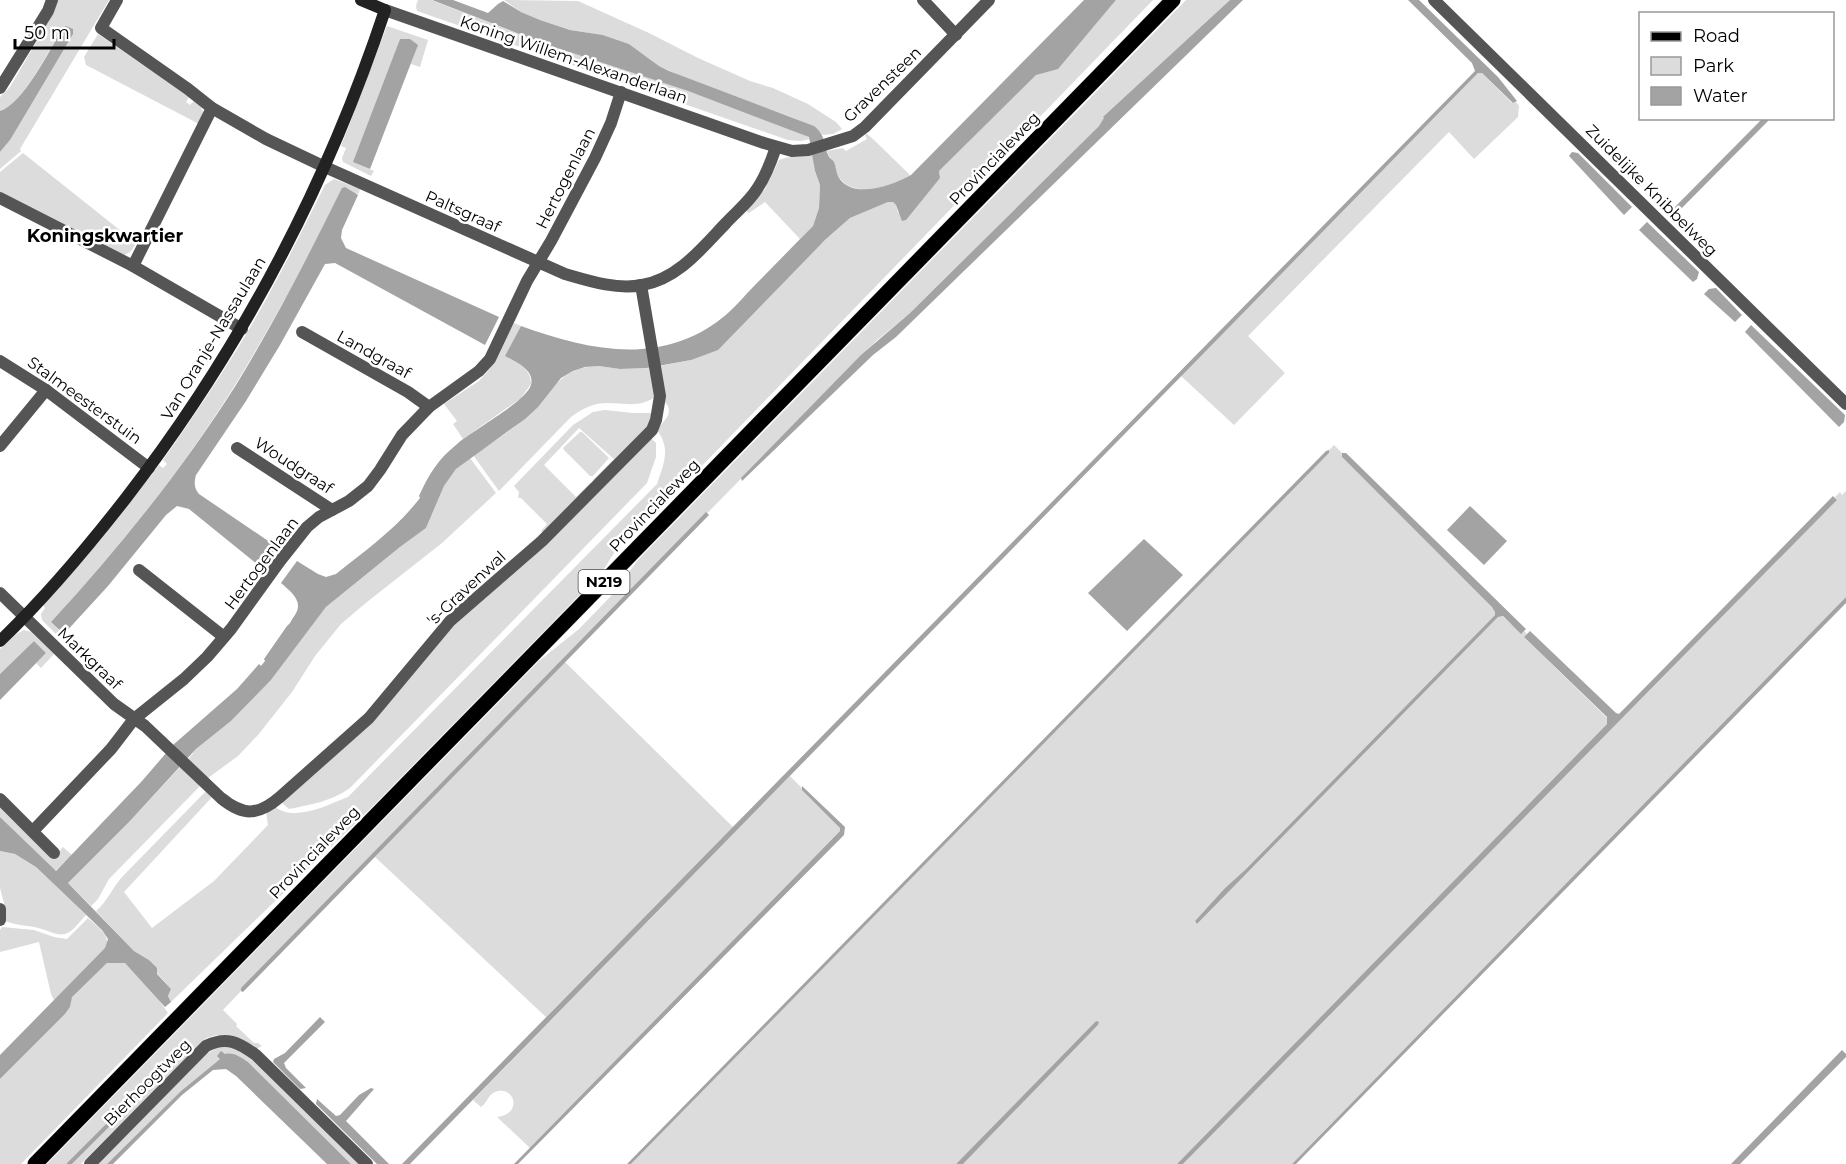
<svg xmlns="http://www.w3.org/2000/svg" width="1846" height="1164" font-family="Montserrat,sans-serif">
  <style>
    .green { fill: #dcdcdc }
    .water { fill: #a3a3a3 }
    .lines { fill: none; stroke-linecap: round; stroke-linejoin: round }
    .stream { stroke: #a3a3a3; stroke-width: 4 }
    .primary-casing { stroke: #dbdbdb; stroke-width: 16 }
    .street { stroke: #555; stroke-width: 12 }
    .secondary { stroke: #222; stroke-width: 12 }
    .primary { stroke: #000; stroke-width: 15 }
    .labels { text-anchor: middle; stroke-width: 5; stroke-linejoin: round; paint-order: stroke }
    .shield { fill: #fff; stroke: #4c4c4c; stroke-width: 1.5 }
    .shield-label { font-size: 15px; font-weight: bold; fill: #000 }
    .street-label { font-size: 16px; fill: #000; stroke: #fff }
    .neighbourhood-label { font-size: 18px; font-weight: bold; fill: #000; stroke: #fff }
  </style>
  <rect width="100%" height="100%" fill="#fff"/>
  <!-- green -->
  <g class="green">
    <path d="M 57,0 L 109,0 L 20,149 L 21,151 L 0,169 L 0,152 L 10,140 L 63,27 C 50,48 23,104 0,111 L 0,97 L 10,87 L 53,14 Z"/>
    <polygon points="418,0 431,0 545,44 688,91 806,135 810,139 801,141 788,140 417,11 416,6"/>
    <polygon points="504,0 578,1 649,33 698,58 750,81 773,88 808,104 836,122 842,129 833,134 823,135 813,126 786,115 691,81 659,66 629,44 603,35 570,30 540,20 521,12"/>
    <path d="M 1116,0 L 1153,0 L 694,474 L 641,521 L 619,545 L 602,572 L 370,809 L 171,1002 L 168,996 L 171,989 L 157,973 L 149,960 L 134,951 L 96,911 C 108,901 113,886 124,875 L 207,790 L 213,796 L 124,892 L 152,928 L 214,881 L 268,825 L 266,812 L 274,806 C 294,823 327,805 348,797 L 657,484 C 664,463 671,449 657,430 L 668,416 L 669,410 L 668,406 L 664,401 L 660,366 L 691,360 L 850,218 L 888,202 L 893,202 L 896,205 L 898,213 L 940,178 L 939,171 L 1036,74 L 1058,68 Z"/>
    <path d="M 1186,0 L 1230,0 L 1111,111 L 1099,126 L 910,313 L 876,341 L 242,988 L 241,991 L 223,1010 L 237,1024 L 236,1026 L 254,1043 L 258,1043 L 262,1046 L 256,1049 C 242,1035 225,1031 206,1038 L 81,1164 L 47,1164 L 539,661 L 579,629 L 611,596 L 638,560 Z"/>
    <polygon points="387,26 428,40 420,67 411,64 417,45 410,39 400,39 354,162 374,171 371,176 343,162 342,158 346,148 341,146"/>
    <polygon points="98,34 189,97 186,102 190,105 194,101 200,105 203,112 199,124 86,65 84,57"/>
    <polygon points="1478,73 1482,73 1512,103 1516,102 1519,106 1518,117 1474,159 1449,132 1248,336 1285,373 1234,425 1181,376"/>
    <path d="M 867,134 L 873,139 L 910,175 C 892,186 854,200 839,177 C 836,173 836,167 834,163 C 832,158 828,157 827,151 L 843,148 L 846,151 L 867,139 L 865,135 Z"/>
    <path d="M 23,153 L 136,243 C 133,249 130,254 123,255 L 0,192 L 0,172 Z"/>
    <path d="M 813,154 L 815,171 L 820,185 L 819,208 L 813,226 L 800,239 L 765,202 L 749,213 L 746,211 L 765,189 L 779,160 C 790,155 802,158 813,154 Z"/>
    <path d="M 334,179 L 360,189 L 358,195 L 357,193 C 340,216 320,239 306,263 C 282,303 260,345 235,385 C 182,470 119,548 51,622 L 66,636 L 62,640 L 42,620 L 41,614 L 45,608 L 43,605 L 101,539 L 159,465 L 163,468 L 167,464 L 163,460 C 189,423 215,385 239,346 C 271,294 298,239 325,185 Z"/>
    <path d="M 514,323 L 521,326 L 506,356 C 518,363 531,368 531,384 L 521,398 L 463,439 L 453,424 L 457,421 L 444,404 L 479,381 L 488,371 Z"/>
    <path d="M 599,366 L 620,369 L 650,368 L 655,397 C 639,408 625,403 607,403 C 593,403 582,409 571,417 L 499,491 L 473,455 C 491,443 510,432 526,417 C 554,393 557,367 599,366 Z"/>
    <polygon points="605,410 633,413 653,413 649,428 596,482 593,480 614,459 579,428 544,465 576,497 590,483 593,485 543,533 541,531 547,524 521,498 518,498 519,492 514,486 573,425 593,412"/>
    <polygon points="580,432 582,432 609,458 593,476 590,476 564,450 563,448"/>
    <path d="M 650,437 L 656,443 L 656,457 L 647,483 L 350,788 C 332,801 310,805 289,809 L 280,801 L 465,613 L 528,561 Z"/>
    <polygon points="1334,445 1342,453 1342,457 1493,607 1496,612 1495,615 1245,870 1225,888 1195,921 1197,924 1498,617 1502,616 1521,633 1524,631 1527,634 1524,637 1607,718 1607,724 1177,1164 963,1164 1098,1025 1096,1021 956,1164 631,1164 1329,453 1329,450"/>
    <polygon points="470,458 496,493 442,543 367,602 341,624 315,656 292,692 258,735 238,756 208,778 188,760 196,749 231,721 271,680 326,607 400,547 426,528 444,486 456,469"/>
    <polygon points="1846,491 1846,597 1292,1164 1183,1164 1837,500 1835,497 1840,492 1842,495"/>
    <polygon points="24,630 31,632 54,654 41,668 36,663 46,653 34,641 0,674 0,649 15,635"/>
    <polygon points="565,662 733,827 546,1017 375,857"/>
    <polygon points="181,766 200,786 109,879 98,899 91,906 68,883 130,821"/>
    <path d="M 790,776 L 841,828 L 840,831 L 530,1148 L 497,1117 C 524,1114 514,1084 495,1092 C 488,1095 487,1103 481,1107 L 473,1100 Z"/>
    <polygon points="0,808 52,859 63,847 72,855 55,871 0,817"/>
    <path d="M 0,851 L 15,854 L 36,867 L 86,915 C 80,921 73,932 65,934 C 57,936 49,931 42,929 C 30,925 17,926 5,921 L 6,911 L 0,888 Z"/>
    <path d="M 88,918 C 97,927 111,934 106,948 L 54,1000 L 51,994 L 39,942 L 0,952 L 0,930 L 2,927 L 34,930 L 54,937 L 67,939 Z"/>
    <polygon points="107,963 125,963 154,993 168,1013 21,1164 0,1164 0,1079 65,1014 70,1007 71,997"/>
    <polygon points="225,1047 233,1047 251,1057 360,1164 351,1164 248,1062 220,1059 181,1091 107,1164 98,1164 206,1054 217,1048"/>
  </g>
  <!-- water -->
  <g class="water">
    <path d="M 432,0 L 453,0 L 488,13 L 498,4 L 503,1 L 521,12 L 540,20 L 570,30 L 603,35 L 629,44 L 659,66 L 669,71 L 814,126 C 826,136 823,142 828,155 C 829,158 832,159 834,162 C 836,166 836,172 838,176 C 851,201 893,185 911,175 L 1084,0 L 1116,0 L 1058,69 L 1036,75 L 939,171 L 940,178 L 906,220 L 902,221 L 896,205 L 893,202 L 888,202 L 850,218 L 825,240 L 718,350 L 691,360 L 647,368 L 620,369 L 599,366 L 585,367 L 573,371 L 561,378 L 538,407 L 525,419 L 456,469 L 444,486 L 426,528 L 400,547 L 326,607 L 271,680 L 231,721 L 196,749 L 130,821 L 68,883 L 134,951 L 149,960 L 157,968 L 157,974 L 171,989 L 168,996 L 171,1002 L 165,1007 L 125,963 L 107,963 L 72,997 L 70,1007 L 65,1014 L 0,1079 L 0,1055 L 105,948 L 108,939 L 102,930 L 36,867 L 15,854 L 0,851 L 0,817 L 56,871 L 142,781 L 173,745 L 237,689 L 259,664 L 261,666 L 265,661 L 264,659 L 287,626 C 291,623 291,620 295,615 C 304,601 291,592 281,583 L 297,561 L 318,574 L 326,577 L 336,574 C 366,550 397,528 420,498 L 419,496 C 428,476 438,459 456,445 C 471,431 526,402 531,385 C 535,370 516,362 505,356 L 521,326 C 588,350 660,367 722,318 C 734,309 744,296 755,285 C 774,266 793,246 813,226 L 819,208 L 820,185 L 815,171 L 809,137 L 688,91 L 545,44 Z"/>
    <polygon points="1230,0 1243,0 896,337 873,355 742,481 741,478 861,355 910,313 1099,126 1104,118 1103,117"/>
    <polygon points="1408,0 1419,0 1498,77 1517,101 1513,103 1482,73 1478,73 410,1164 402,1164 1475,71 1472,63"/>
    <path d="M 66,26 L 73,29 L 73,34 L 10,140 L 0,152 L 0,111 C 23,104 51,48 63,27 Z"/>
    <polygon points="400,39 410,39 418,45 370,169 353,162"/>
    <polygon points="1762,119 1770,119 1671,219 1667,215"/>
    <polygon points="1572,152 1578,153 1632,207 1624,215 1569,156"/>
    <path d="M 345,187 L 358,195 L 342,230 L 341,238 L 346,248 L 499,317 L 485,345 L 335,263 L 325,264 L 280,345 L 246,401 L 196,475 C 194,483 194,488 199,494 L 277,547 L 262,568 L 189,509 L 177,506 L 166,515 L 108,586 L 64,634 L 51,622 C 119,548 182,470 236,385 C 275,321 309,255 342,188 Z"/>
    <polygon points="1647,222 1699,272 1697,279 1693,282 1639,230"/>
    <polygon points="1716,288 1742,315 1735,322 1704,294 1709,289"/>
    <polygon points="1751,325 1845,415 1844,422 1839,427 1745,332"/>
    <polygon points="1329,450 1329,453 631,1164 627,1164 1326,451"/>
    <polygon points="1342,453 1346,453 1526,629 1521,634 1503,616 1498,617 1197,924 1195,921 1225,888 1245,870 1495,615 1495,612 1492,607 1342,457"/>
    <polygon points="1833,496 1837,500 1183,1164 1177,1164 1607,724 1607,717 1524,637 1530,631 1616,713 1619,714"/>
    <polygon points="1470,506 1507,541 1484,565 1447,530"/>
    <polygon points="706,512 709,515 243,992 241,991 241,988"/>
    <polygon points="1144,539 1183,575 1127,631 1088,593"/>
    <polygon points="1846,597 1846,603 1296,1164 1292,1164"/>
    <polygon points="34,641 46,653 0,700 0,674"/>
    <polygon points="802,786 845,827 844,835 518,1164 514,1164 840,831 840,828 802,790"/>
    <polygon points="320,1017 325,1022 284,1063 286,1068 306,1088 300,1089 273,1062 274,1059 285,1053"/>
    <polygon points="1096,1021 1099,1022 1098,1025 963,1164 956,1164"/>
    <polygon points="1842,1050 1846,1054 1846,1057 1740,1164 1731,1164"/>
    <path d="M 221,1051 L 225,1054 C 234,1052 240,1057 248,1062 L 351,1164 L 327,1164 L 236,1076 L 226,1069 L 213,1070 L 182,1095 L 113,1164 L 107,1164 L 181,1091 L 220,1059 L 217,1056 Z"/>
    <polygon points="371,1088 374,1089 346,1121 389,1164 377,1164 316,1104 317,1099 336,1116 340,1115 359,1095"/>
  </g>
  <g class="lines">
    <!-- stream -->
    <polyline class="stream" points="69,1164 188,1045"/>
    <defs>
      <polyline id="primary" points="35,1164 1173,0"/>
    </defs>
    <!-- primary casing -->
    <use href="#primary" class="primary-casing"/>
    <!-- street -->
    <g class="street">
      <path d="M 117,0 L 101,28 L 188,89 L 212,108 L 266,139 L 325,167 L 565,274 C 589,281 617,290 642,285 C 678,279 702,248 726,223 C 736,212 749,202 757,189 C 766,176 771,162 776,147"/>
      <polyline points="923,0 956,35"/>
      <polyline points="1434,0 1846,404"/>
      <polyline points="385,10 764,143 792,151 808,150 853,136 865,127 989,0"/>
      <polyline points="0,88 48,11 52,0"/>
      <polyline points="0,198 133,266 242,329"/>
      <polyline points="133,266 212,108"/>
      <polyline points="302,332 408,392 429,407"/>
      <polyline points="0,361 46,390 149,468"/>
      <polyline points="0,446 46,390"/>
      <polyline points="237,448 332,510"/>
      <polyline points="139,570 224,637"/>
      <path d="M 0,593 L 114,704 L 145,726 L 221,798 C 243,816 258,816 280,797 L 369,718 L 450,621 L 542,541 L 652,430 L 656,420 L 660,396 L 641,285"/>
      <polyline points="0,799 54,853"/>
      <polyline points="33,831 111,749 134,719 184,679 207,657 231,629 280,561 307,527 319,517 349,501 368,486 380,470 402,435 429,407 479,371 490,359 527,281 551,241 595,158 611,123 621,92"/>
      <polyline points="0,909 0,920"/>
      <path d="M 90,1164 L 206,1046 C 227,1036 238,1042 256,1055 L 367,1164"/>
    </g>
    <!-- secondary -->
    <path class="secondary" d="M 0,641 C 46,597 87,548 126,498 C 241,349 326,188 385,10 L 361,0"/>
    <!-- primary -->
    <use href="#primary" class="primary"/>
  </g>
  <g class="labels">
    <!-- shield labels -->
    <rect class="shield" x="578.5" y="570" width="51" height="24" rx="4.5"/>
    <g class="shield-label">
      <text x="604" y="587">N219</text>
    </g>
    <!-- street labels -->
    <g class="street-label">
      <text transform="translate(574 59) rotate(19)" y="6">Koning Willem-Alexanderlaan</text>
      <text transform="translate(882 84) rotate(-44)" y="6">Gravensteen</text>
      <text transform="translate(994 158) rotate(-46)" y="6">Provincialeweg</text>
      <text transform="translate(565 178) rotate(-63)" y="6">Hertogenlaan</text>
      <text transform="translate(1652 190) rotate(45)" y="6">Zuidelijke Knibbelweg</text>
      <text transform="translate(463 211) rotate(24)" y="6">Paltsgraaf</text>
      <text transform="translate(213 338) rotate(-59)" y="6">Van Oranje-Nassaulaan</text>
      <text transform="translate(374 354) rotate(29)" y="6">Landgraaf</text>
      <text transform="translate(85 400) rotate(36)" y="6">Stalmeesterstuin</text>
      <text transform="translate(294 465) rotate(33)" y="6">Woudgraaf</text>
      <text transform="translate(654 505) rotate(-46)" y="6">Provincialeweg</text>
      <text transform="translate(261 563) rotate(-53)" y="6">Hertogenlaan</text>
      <text transform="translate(466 588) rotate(-43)" y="6">'s-Gravenwal</text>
      <text transform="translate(90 658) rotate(44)" y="6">Markgraaf</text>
      <text transform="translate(314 852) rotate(-46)" y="6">Provincialeweg</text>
      <text transform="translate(147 1082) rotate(-45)" y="6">Bierhoogtweg</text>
    </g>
    <!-- neighbourhood labels -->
    <g class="neighbourhood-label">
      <text x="105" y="242">Koningskwartier</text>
    </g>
  </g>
  <!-- legend -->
  <rect x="1639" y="12" width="195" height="108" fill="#ffffff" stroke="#999999" stroke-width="1.5"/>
  <rect x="1651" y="32" width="30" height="9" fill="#000000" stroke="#999999" stroke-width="1.5"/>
  <text x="1693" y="42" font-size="18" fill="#000000">Road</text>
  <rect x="1651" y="57" width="30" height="18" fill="#dcdcdc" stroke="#999999" stroke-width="1.5"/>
  <text x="1693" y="72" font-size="18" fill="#000000">Park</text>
  <rect x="1651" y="87" width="30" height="18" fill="#a3a3a3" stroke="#999999" stroke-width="1.5"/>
  <text x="1693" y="102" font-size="18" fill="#000000">Water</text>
  <!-- scale -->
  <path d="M15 39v9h99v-9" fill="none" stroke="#000000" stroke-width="3"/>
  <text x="24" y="39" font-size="18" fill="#000000" stroke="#ffffff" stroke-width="4.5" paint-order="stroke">50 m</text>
</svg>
